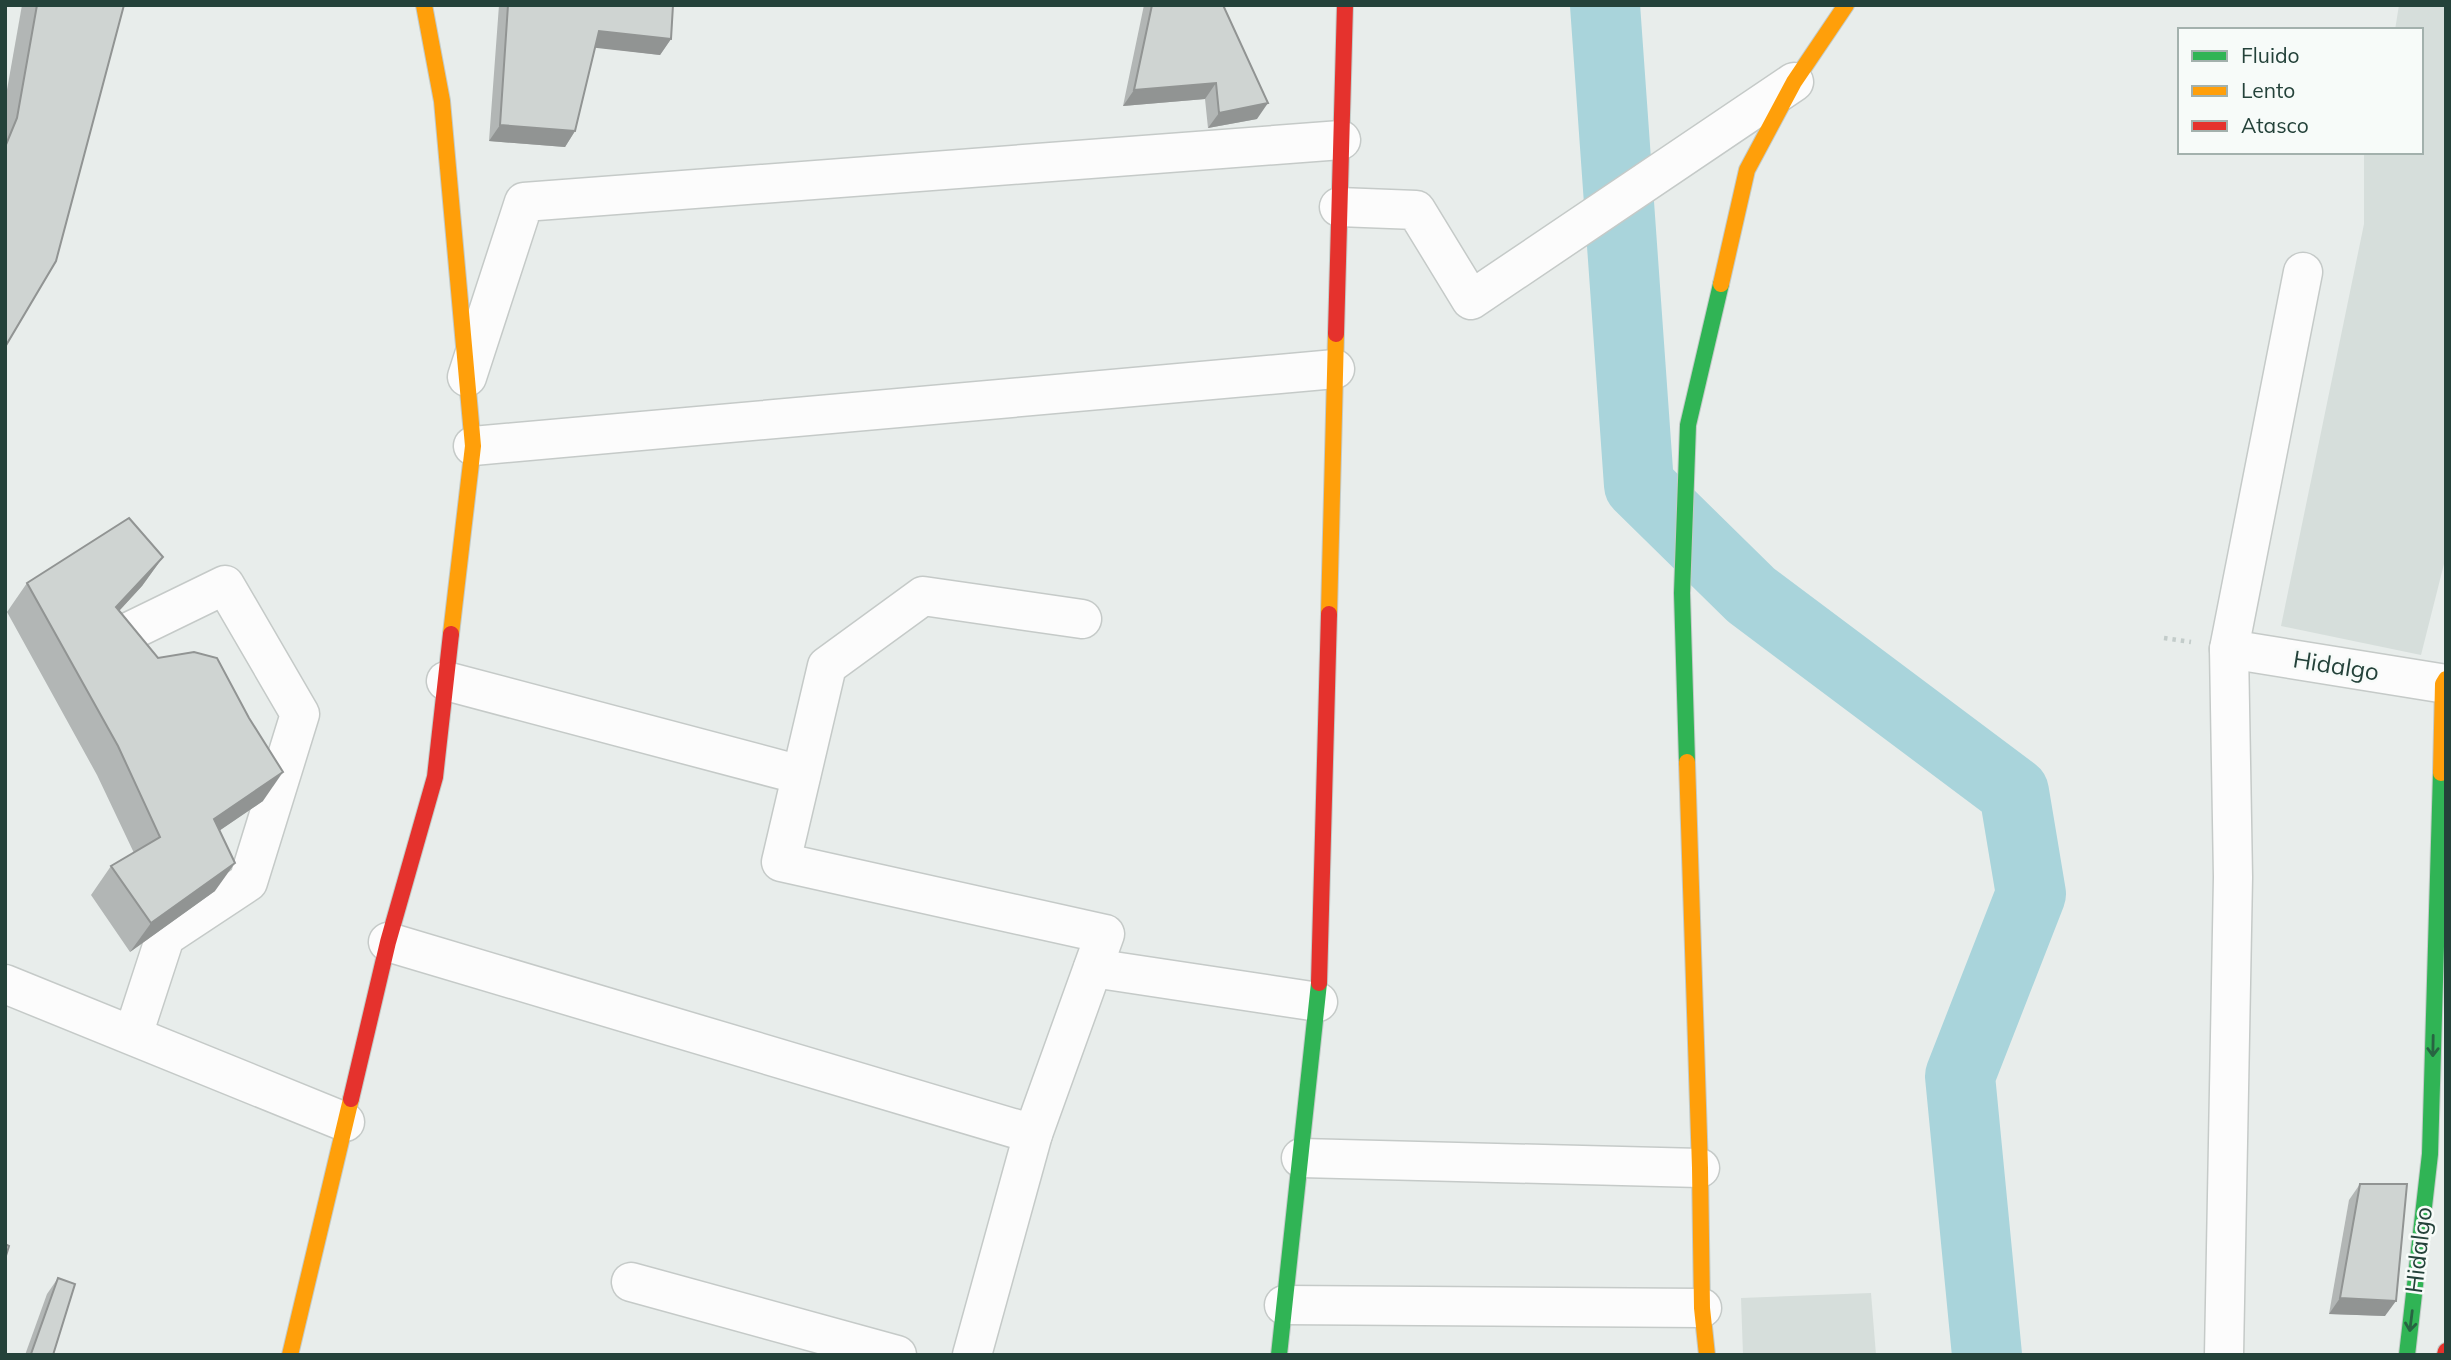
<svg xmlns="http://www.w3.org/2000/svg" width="2451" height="1360" font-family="Mulish,sans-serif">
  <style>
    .built { fill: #d6dedb }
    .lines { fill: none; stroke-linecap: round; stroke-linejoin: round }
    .river { stroke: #a9d4db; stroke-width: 70 }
    .street-casing { stroke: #c5cac8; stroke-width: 41 }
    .fast-casing { stroke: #c3cbc8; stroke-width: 18 }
    .slow-casing { stroke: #c3cbc8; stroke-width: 18 }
    .jam-casing { stroke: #c3cbc8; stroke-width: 18 }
    .path { stroke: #c3ccca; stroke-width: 4.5; stroke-dasharray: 3.5 5; stroke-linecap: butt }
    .street { stroke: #fcfcfc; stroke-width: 38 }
    .fast { stroke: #30b455; stroke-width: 16 }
    .slow { stroke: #ff9f0a; stroke-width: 16 }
    .jam { stroke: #e5322d; stroke-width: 16 }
    .wall { fill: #b2b6b5 }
    .shaded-wall { fill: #919493 }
    .building { fill: #cfd4d2; stroke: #919493; stroke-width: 2 }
    .oneway { stroke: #286442 }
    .labels { text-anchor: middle; stroke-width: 5; stroke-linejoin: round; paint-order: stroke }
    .street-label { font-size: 24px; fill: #24423a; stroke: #f7fbf9 }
  </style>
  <rect width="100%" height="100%" fill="#e8edeb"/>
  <!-- built -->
  <g class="built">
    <polygon points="2399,5 2446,5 2446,556 2421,655 2281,626 2364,224 2364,152 2421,152 2421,30 2395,30"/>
    <polygon points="1871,1293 1876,1355 1743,1355 1741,1298"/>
  </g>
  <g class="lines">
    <!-- river -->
    <polyline class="river" points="1605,5 1639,485 1751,595 2014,792 2031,894 1960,1076 1987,1355"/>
    <defs>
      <g id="street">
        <polyline points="1339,207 1416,210 1471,300 1794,82"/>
        <polyline points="467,377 524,202 1341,140"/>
        <polyline points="473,446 1335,369"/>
        <polyline points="114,639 225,585 300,714 248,882 165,937 133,1035"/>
        <polyline points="2229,649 2446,684"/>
        <polyline points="446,681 801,775"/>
        <polyline points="388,942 1033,1134"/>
        <polyline points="1093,968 1318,1002"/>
        <polyline points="5,984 345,1122"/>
        <polyline points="1301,1158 1700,1168"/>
        <polyline points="631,1282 897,1355"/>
        <polyline points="1284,1305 1702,1308"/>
        <polyline points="972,1355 1033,1134 1105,934 781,862 827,666 923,596 1082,619"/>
        <polyline points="2224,1355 2233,877 2229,649 2303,272"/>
      </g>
      <g id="fast">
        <polyline points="1687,762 1682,593 1688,425 1721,284"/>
        <polyline points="1279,1355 1319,983"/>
        <polyline points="2407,1355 2430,1154 2441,773"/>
      </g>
      <g id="slow">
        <polyline points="424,5 442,101 473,446 451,634"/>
        <polyline points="1721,284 1747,170 1794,82 1846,5"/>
        <polyline points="1329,614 1336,334"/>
        <polyline points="1687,762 1700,1168 1702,1308 1707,1355"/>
        <polyline points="2441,773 2443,684 2446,679"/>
        <polyline points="290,1355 351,1099"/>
      </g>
      <g id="jam">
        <polyline points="1336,334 1345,5"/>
        <polyline points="1319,983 1329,614"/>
        <polyline points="351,1099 388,942 435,777 451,634"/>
        <polyline points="2445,1355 2446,1351"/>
      </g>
    </defs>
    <!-- street casing -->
    <use href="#street" class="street-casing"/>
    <!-- fast casing -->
    <use href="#fast" class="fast-casing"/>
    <!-- slow casing -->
    <use href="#slow" class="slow-casing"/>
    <!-- jam casing -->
    <use href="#jam" class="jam-casing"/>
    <!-- path -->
    <polyline class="path" points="2164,638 2191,642"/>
    <!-- street -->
    <use href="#street" class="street"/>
    <!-- fast -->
    <use href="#fast" class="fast"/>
    <!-- slow -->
    <use href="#slow" class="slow"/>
    <!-- jam -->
    <use href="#jam" class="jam"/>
  </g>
  <!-- wall -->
  <g class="wall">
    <polygon points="22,5 124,5 5,347 5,101"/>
    <polygon points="499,5 673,5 671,39 660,55 595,47 575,131 565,147 489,141"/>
    <polygon points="1144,5 1223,5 1257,119 1208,128 1205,99 1123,106"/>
    <polygon points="163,557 142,586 119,611 263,801 220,830 215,891 130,952 91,895 111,866 134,853 97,775 7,612 27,583"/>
    <polygon points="2360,1184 2385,1316 2329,1314 2349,1200"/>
    <polygon points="58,1278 53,1355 25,1355 47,1294"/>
  </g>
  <!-- shaded-wall -->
  <g class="shaded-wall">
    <polygon points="599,31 671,39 660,55 588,47"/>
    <polygon points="1216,83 1205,99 1123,106 1134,90"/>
    <polygon points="1268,103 1257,119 1208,128 1219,113"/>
    <polygon points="500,125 575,131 565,147 489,141"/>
    <polygon points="163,557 142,586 96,636 116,607"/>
    <polygon points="283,772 263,801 194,848 214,819"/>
    <polygon points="235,863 215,891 130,952 151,923"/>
    <polygon points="2340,1298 2396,1301 2385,1316 2329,1314"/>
  </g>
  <!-- building -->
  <g class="building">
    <polygon points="37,5 124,5 56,261 5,347 5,147 17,118"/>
    <polygon points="508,5 673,5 671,39 599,31 575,131 500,125"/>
    <polygon points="1152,5 1223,5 1268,103 1219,113 1216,83 1134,90"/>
    <polygon points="129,518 163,557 116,607 158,658 194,652 217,658 249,718 283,772 214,819 235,863 151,923 111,866 160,837 118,746 27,583"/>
    <polygon points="2360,1184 2407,1184 2396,1301 2340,1298"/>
    <polygon points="5,1244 9,1246 5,1259"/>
    <polygon points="58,1278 75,1284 53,1355 32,1355 31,1354"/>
  </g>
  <!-- one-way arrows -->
  <defs><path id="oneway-shaft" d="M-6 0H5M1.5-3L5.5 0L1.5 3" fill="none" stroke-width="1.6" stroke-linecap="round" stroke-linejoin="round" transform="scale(1.75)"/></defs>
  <g class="oneway">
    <use href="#oneway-shaft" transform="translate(2433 1046) rotate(91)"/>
    <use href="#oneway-shaft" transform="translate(2411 1321) rotate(97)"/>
  </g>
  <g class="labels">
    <!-- street labels -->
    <g class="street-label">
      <text transform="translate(2336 666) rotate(9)" y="8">Hidalgo</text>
      <text transform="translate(2419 1250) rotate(-83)" y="8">Hidalgo</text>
    </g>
  </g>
  <!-- border -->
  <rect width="2451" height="1360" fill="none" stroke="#24423a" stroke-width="14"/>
  <!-- legend -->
  <rect x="2178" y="28" width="245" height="126" fill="#f7fbf9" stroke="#a3b1ad" stroke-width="2"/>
  <rect x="2192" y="51" width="35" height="10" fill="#30b455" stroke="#a3b1ad" stroke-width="2"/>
  <text x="2241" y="63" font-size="21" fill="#24423a">Fluido</text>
  <rect x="2192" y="86" width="35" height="10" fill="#ff9f0a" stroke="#a3b1ad" stroke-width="2"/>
  <text x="2241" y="98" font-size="21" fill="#24423a">Lento</text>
  <rect x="2192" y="121" width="35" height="10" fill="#e5322d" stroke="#a3b1ad" stroke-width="2"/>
  <text x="2241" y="133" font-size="21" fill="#24423a">Atasco</text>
</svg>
